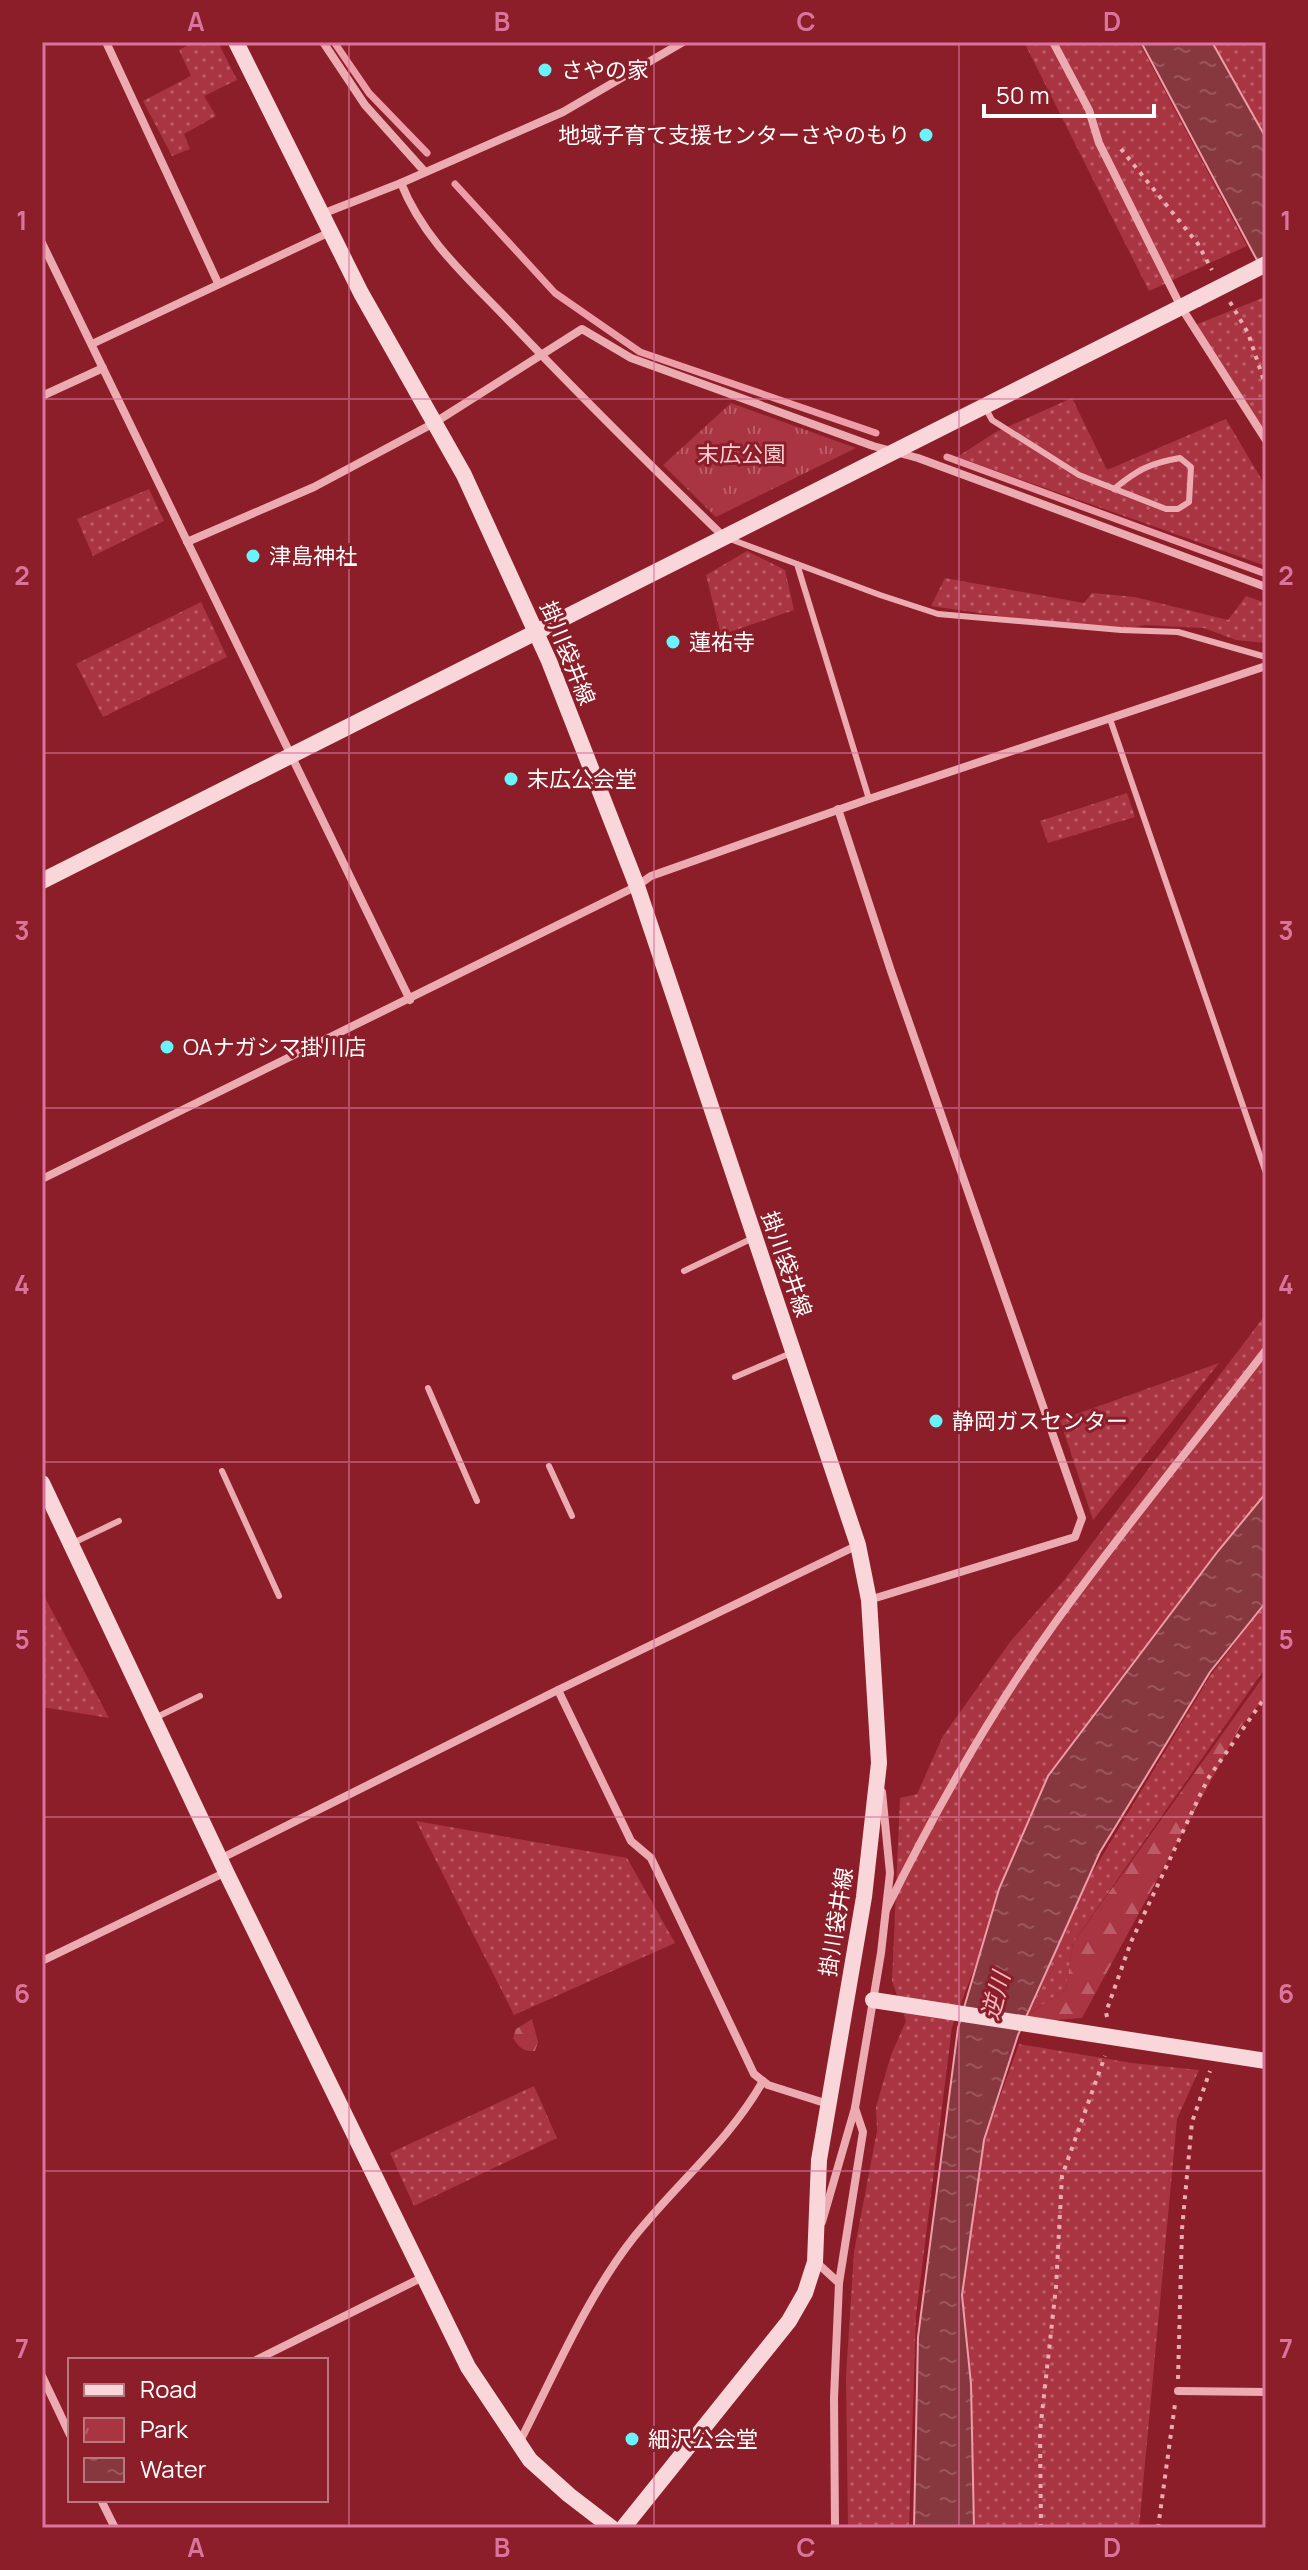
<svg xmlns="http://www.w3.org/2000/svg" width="1308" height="2570" font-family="Manrope,'Noto Sans JP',sans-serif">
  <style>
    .grass { fill: url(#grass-dots) }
    .forest { fill: url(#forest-firs) }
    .park { fill: url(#park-tufts) }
    .water { fill: url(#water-ripples); stroke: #ed9da7; stroke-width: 2 }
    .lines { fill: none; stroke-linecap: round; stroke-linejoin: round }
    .stream { stroke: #ed9da7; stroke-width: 7 }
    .path { stroke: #ecaab1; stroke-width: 4; stroke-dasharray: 4 6; stroke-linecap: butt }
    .lane { stroke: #ecaab1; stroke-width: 6 }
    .street { stroke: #ecaab1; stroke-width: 8 }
    .secondary { stroke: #f9d6d9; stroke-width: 16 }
    .secondary-bridge { stroke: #f9d6d9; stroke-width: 16 }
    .grid { fill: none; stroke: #da749d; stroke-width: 2; stroke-opacity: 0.55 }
    .poi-dot { fill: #69f3fb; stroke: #8b1e29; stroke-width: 3 }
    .labels { text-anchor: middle; stroke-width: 6; stroke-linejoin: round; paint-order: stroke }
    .poi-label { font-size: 22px; fill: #fff; stroke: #8b1e29; text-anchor: start }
    .park-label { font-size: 22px; fill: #f9cfd4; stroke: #8b1e29 }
    .street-label { font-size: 22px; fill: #fff; stroke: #8b1e29 }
    .water-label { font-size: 24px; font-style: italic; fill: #f3b6bd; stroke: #8b1e29 }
    .neatline { fill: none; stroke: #da749d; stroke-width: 3 }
    .grid-label { font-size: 26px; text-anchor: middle; font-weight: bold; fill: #da749d }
  </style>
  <defs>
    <pattern id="grass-dots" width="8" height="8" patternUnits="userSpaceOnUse" patternTransform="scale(2)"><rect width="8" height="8" fill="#aa3542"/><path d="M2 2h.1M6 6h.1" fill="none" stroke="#bb5d68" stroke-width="1.8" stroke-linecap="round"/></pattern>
    <pattern id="forest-firs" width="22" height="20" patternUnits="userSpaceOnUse" patternTransform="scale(2)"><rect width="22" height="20" fill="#aa3542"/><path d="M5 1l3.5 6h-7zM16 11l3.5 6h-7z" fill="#bb5d68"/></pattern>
    <pattern id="park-tufts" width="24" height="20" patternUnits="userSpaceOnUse" patternTransform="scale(2)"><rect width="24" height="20" fill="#aa3542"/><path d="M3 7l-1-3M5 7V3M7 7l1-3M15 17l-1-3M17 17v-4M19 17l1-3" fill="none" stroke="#bb5d68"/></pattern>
    <pattern id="water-ripples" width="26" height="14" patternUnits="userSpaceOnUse" patternTransform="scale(2)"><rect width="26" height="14" fill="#87383f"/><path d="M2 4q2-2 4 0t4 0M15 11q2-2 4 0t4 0" fill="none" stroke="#99565c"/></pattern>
  </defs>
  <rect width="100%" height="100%" fill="#8b1e29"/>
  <!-- grass -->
  <g class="grass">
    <polygon points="194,42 218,42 237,80 204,96 216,116 184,134 190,149 172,156 143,101 191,76 179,50"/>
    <polygon points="1024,42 1139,42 1247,246 1149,291"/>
    <polygon points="1212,42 1266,42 1266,138"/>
    <polygon points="1265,297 1266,298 1266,434 1190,327"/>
    <polygon points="1072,398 1107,470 1226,419 1266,487 1266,566 957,457 996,432"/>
    <polygon points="149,489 164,521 93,556 77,519"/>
    <polygon points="747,551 785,570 794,610 721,635 706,575"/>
    <polygon points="945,578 1084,603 1092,593 1135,597 1228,620 1246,596 1266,603 1266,643 1236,640 1204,628 1145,625 1121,630 1081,628 931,606"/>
    <polygon points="201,602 227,657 103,717 76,664"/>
    <polygon points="1127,793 1135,817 1048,843 1040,821"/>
    <polygon points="1266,1314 1266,1498 1116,1684 1042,1790 952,2027 916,2315 909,2528 848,2528 846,2376 854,2252 877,2131 876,2107 891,2055 906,2021 892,1981 900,1798 917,1794 943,1736 1010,1642 1065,1579"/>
    <polygon points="1219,1363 1093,1520 1060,1420"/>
    <polygon points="42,1592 109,1718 42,1707"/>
    <polygon points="1266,1602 1266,1667 1073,1943 1066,1989 1029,2014 1086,1883 1210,1676"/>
    <polygon points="416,1821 627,1858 675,1943 514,2015"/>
    <polygon points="1019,2044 1132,2063 1199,2070 1177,2119 1139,2528 974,2528 959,2364 962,2295 984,2140"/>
    <polygon points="534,2086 557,2138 414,2206 390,2153"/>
  </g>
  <!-- forest -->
  <g class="forest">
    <polygon points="1266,1673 1266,1696 1239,1729 1082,2018 1016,2023 1066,1989 1073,1943"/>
    <path d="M 532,2019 L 538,2042 L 535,2051 C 524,2052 519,2048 513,2038 L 516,2029 Z"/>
  </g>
  <!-- park -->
  <polygon class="park" points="731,403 856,448 716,517 663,465"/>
  <!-- water -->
  <g class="water">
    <polygon points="1141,42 1212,42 1266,138 1266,256 1258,262"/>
    <polygon points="1266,1493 1266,1602 1210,1672 1100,1852 1018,2035 984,2140 962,2295 971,2384 974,2528 914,2528 918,2337 958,2028 999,1889 1048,1776 1218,1551"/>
  </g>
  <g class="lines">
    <!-- stream -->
    <g class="stream">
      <polyline points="334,42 369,93 427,153"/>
      <polyline points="455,184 555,293 640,352 876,433"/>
      <polyline points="947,457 1266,574"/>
    </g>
    <!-- path -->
    <g class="path">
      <polyline points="1121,149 1198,244 1212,270"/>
      <polyline points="1230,302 1248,333 1266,387"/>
      <polyline points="1107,2017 1106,2012 1131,1942 1200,1795 1209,1777 1266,1696"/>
      <polyline points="1178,2379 1182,2229 1192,2122 1210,2071"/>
      <polyline points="1041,2528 1040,2432 1056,2287 1062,2176 1105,2056"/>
      <polyline points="1158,2528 1175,2404"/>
    </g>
    <!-- lane -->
    <g class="lane">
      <path d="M 986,409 L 992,420 L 1079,475 L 1166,509 L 1178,509 L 1189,502 L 1191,467 L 1180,458 C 1150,463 1137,470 1114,489"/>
      <polyline points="730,539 797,564 869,799"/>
      <polyline points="797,564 880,595 938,614 1121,630 1178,632 1266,657"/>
      <polyline points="1110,719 1266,1173"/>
      <polyline points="684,1271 753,1238"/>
      <polyline points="735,1377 791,1353"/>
      <polyline points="428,1388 477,1501"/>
      <polyline points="549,1466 572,1516"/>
      <polyline points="222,1471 279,1596"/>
      <polyline points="71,1544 119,1521"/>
      <polyline points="157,1717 200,1696"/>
    </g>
    <!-- street -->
    <g class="street">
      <polyline points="106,42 218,283"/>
      <polyline points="323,42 365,105 425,172"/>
      <polyline points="1053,42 1089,110 1099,143 1181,307 1266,440"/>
      <path d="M 401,183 C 423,239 469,279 509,321 C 579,395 652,467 725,538"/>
      <polyline points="322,214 401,183 563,112 683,42"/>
      <polyline points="42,243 410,1000"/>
      <polyline points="92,344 330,232"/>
      <polyline points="42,396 103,368"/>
      <polyline points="187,542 314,487 434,423 582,329 631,358 873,446 918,458 1266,587"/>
      <polyline points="838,809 891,971 1082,1518 1075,1537 869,1600"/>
      <polyline points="42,1179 637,886 651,876 869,799 1266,666"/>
      <polyline points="558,1690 631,1841 651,1858 754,2074 768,2085 828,2104"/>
      <polyline points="220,1859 558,1690 858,1545"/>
      <path d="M 886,1910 C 935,1811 990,1713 1055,1623 C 1122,1530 1196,1441 1266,1350"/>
      <polyline points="42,1961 226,1872"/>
      <polyline points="822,2222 855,2108 881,1953 890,1873 882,1792"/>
      <polyline points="816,2262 839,2283 834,2398 835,2528"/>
      <polyline points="839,2283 863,2132 855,2108"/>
      <polyline points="256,2360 423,2277"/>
      <polyline points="42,2376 70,2435"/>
      <polyline points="1178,2391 1266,2392"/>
      <path d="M 520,2441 C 555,2373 586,2298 634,2237 C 676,2184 730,2140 763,2081"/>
      <polyline points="101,2500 115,2528"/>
    </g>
    <!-- secondary -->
    <g class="secondary">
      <polyline points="236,42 361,293 464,475 549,661 637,886 858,1545 869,1600 879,1763 864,1897 819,2160 815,2262 805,2293 789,2321 623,2528"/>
      <polyline points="42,881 1197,299"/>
      <polyline points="42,1483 226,1872 468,2367 530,2460 569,2495 612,2528"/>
      <polyline points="873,2000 1266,2061"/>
    </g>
    <!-- secondary-bridge -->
    <polyline class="secondary-bridge" points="1197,299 1266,264"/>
  </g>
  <!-- grid -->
  <path class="grid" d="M 349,42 L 349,2528M 654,42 L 654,2528M 959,42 L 959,2528M 42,399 L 1266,399M 42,753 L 1266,753M 42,1108 L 1266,1108M 42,1462 L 1266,1462M 42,1817 L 1266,1817M 42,2171 L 1266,2171"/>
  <!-- markers -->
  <g class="poi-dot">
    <circle cx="545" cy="70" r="8"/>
    <circle cx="926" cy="135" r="8"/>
    <circle cx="253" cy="556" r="8"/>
    <circle cx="673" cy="642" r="8"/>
    <circle cx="511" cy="779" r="8"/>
    <circle cx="167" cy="1047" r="8"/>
    <circle cx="936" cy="1421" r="8"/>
    <circle cx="632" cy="2439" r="8"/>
  </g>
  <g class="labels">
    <!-- poi labels -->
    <g class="poi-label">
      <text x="561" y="78">さやの家</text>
      <text x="910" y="143" text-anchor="end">地域子育て支援センターさやのもり</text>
      <text x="269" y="564">津島神社</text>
      <text x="689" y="650">蓮祐寺</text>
      <text x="527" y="787">末広公会堂</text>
      <text x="183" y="1055">OAナガシマ掛川店</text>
      <text x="952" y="1429">静岡ガスセンター</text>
      <text x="648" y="2447">細沢公会堂</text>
    </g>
    <!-- park labels -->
    <g class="park-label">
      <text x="741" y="462">末広公園</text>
    </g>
    <!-- street labels -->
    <g class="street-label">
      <text transform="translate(568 653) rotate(68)" y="8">掛川袋井線</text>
      <text transform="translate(787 1264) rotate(71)" y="8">掛川袋井線</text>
      <text transform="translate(836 1922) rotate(-81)" y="8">掛川袋井線</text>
    </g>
    <!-- water labels -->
    <g class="water-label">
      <text transform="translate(996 1996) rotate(-75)" y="8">逆川</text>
    </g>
  </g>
  <!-- border -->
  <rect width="1308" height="2570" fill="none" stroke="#8b1e29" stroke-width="88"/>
  <!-- legend -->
  <rect x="68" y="2358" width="260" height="144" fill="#8b1e29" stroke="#b9787f" stroke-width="2"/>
  <rect x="84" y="2384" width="40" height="12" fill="#f9d6d9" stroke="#b9787f" stroke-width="2"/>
  <text x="140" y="2398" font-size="24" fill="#ffffff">Road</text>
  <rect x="84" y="2418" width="40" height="24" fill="url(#park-tufts)" stroke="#b9787f" stroke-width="2"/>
  <text x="140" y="2438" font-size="24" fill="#ffffff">Park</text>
  <rect x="84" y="2458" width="40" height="24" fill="url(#water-ripples)" stroke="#b9787f" stroke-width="2"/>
  <text x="140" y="2478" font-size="24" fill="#ffffff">Water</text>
  <!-- scale -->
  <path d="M984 104v12h170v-12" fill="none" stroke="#ffffff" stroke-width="4"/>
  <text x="996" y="104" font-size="24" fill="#ffffff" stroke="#8b1e29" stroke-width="6" paint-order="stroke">50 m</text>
  <rect x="44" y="44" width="1220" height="2482" class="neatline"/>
  <g class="grid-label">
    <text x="196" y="31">A</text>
    <text x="502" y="31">B</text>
    <text x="806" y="31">C</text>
    <text x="1112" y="31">D</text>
    <text x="22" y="230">1</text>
    <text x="1286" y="230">1</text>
    <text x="22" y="585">2</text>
    <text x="1286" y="585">2</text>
    <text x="22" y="940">3</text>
    <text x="1286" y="940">3</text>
    <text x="22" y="1294">4</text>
    <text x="1286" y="1294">4</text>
    <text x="22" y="1649">5</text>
    <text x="1286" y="1649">5</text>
    <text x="22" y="2003">6</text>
    <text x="1286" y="2003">6</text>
    <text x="22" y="2358">7</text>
    <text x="1286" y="2358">7</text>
    <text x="196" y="2557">A</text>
    <text x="502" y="2557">B</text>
    <text x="806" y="2557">C</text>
    <text x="1112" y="2557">D</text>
  </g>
</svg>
